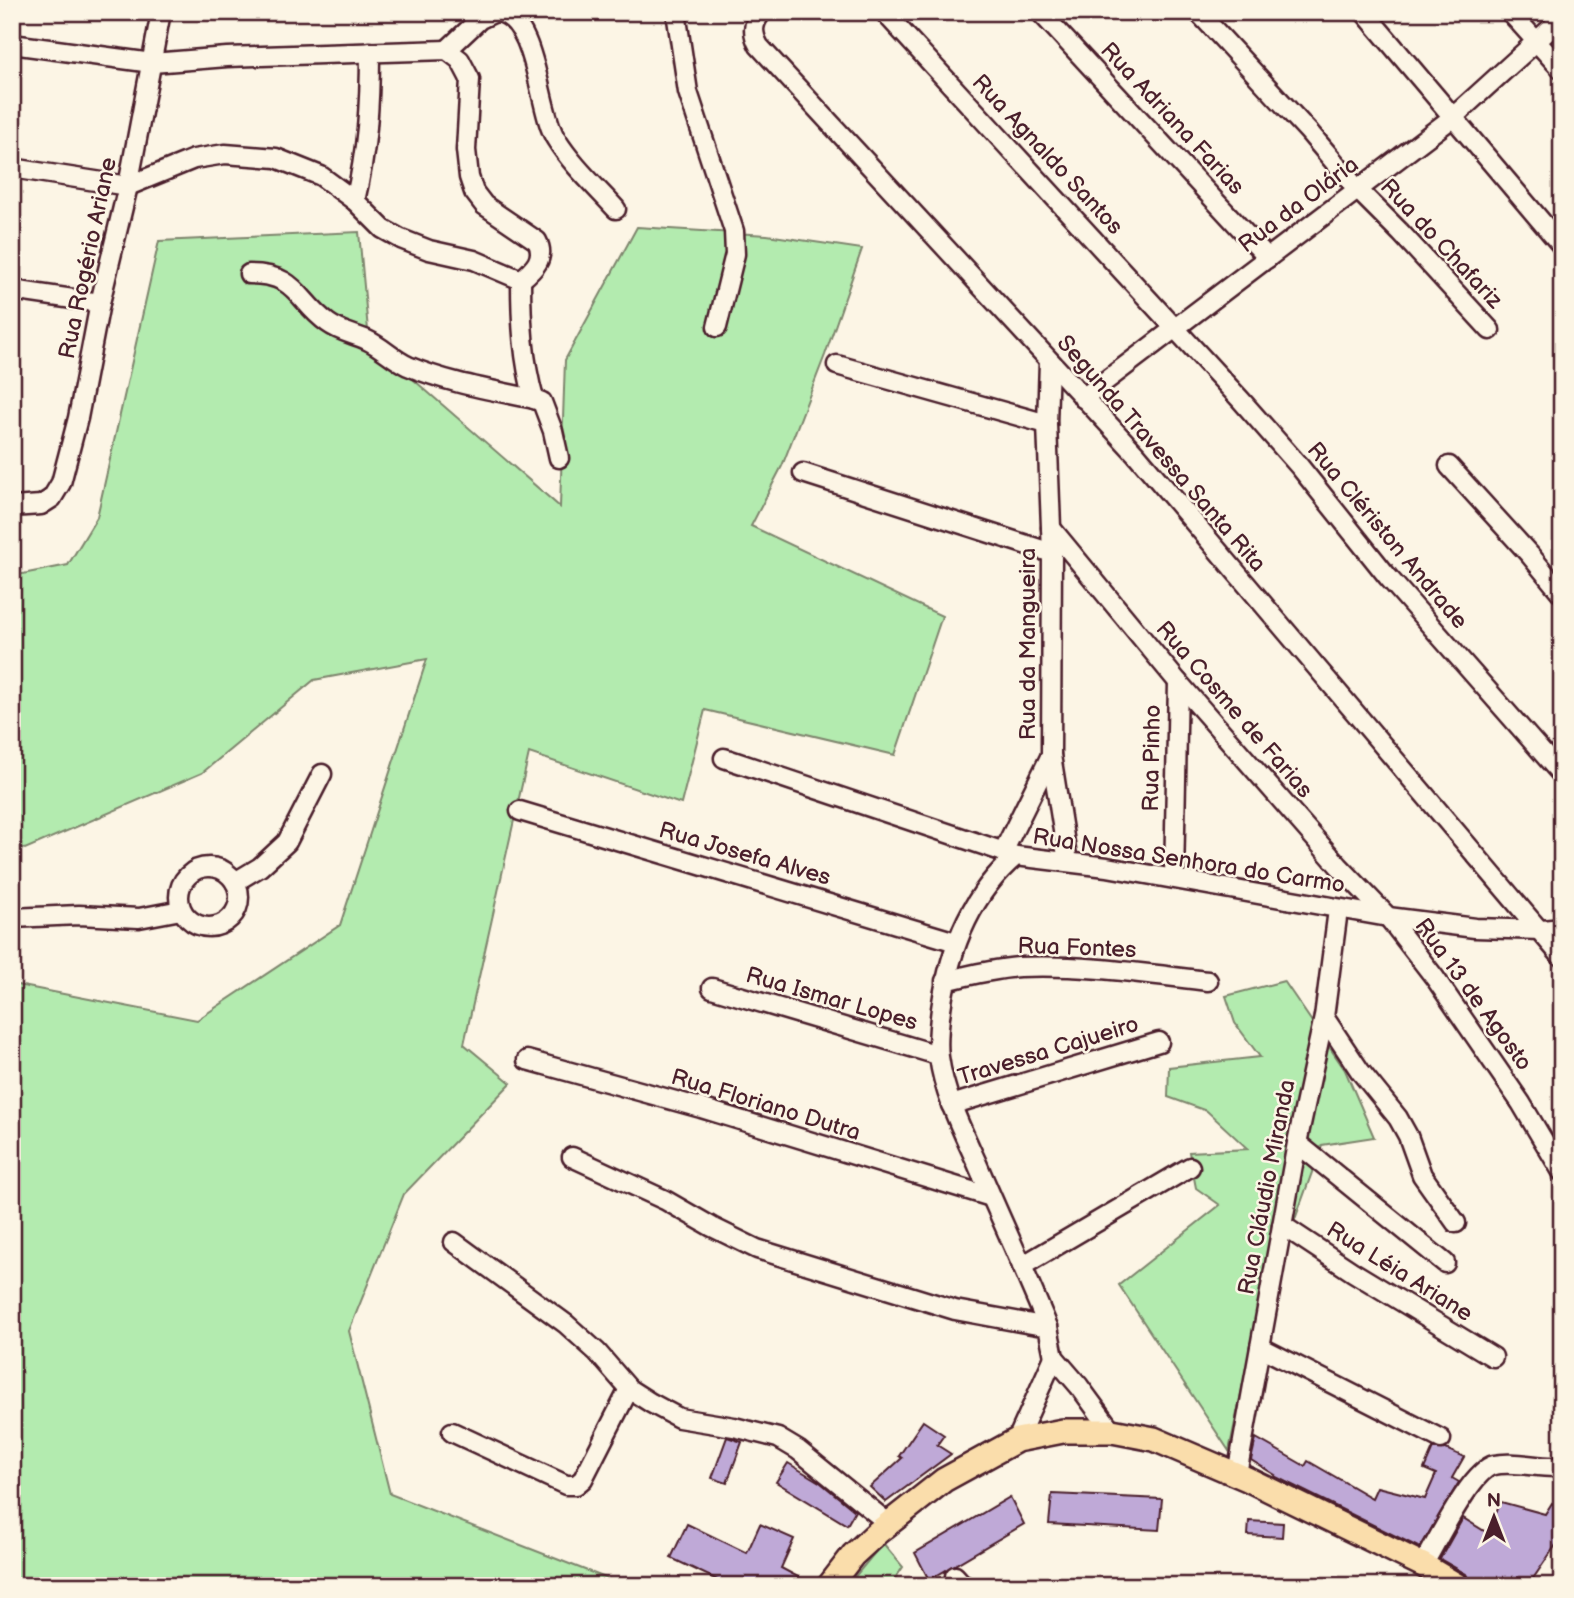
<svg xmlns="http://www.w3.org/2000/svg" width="1574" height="1598" font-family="'Balsamiq Sans',sans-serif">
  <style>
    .green { fill: #b3ebaf; stroke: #7e856d; stroke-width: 2 }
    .building { fill: #bfa9d7; stroke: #4a1f2b; stroke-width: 2 }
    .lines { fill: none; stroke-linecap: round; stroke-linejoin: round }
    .minor-casing { stroke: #4a1f2b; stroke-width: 23 }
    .major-casing { stroke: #4a1f2b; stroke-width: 28 }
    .minor { stroke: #fcf5e5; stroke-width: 18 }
    .major { stroke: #faddab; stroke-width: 23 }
    .labels { text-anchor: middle; stroke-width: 5; stroke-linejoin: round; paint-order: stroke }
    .street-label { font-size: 23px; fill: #4a1f2b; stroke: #fcf5e5 }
  </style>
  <rect width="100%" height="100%" fill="#fcf5e5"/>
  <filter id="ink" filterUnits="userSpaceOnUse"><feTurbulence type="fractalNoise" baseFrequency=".0143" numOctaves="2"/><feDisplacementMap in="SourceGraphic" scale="14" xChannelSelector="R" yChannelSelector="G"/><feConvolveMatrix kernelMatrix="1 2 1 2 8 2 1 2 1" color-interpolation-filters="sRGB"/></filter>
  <g filter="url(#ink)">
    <!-- green -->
    <g class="green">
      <polygon points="637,227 767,235 862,249 825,355 782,466 751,526 942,616 895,755 705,710 681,804 529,753 464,1044 511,1083 404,1194 349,1331 390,1494 626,1586 12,1586 12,984 197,1020 340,925 427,659 314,680 202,773 25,849 12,845 12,576 68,565 97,517 159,241 359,232 369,341 560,507 565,360"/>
      <polygon points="1284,981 1345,1070 1374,1137 1322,1145 1254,1332 1229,1451 1119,1285 1220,1205 1196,1188 1189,1152 1248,1149 1207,1111 1168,1097 1169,1067 1260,1057 1235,1023 1226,996"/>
      <polygon points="883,1543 903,1567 890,1586 847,1586"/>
    </g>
    <!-- building -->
    <g class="building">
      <polygon points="923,1421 944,1435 937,1445 951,1454 886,1502 870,1487 902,1458 899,1456"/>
      <polygon points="727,1437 742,1442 727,1483 712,1478"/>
      <polygon points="1256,1438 1305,1466 1308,1461 1372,1498 1377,1487 1425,1499 1436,1474 1424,1469 1433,1448 1446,1449 1464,1457 1452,1478 1459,1482 1420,1548 1274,1476 1275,1475 1251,1460"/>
      <polygon points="788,1463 821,1483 855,1511 847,1525 776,1482"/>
      <polygon points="1052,1494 1162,1499 1159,1530 1049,1524"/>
      <polygon points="1010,1497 1024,1524 929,1580 915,1553"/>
      <polygon points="1501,1502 1545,1514 1552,1503 1562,1510 1562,1536 1528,1586 1472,1586 1466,1574 1440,1559 1463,1518 1486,1532"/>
      <polygon points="1249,1521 1283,1523 1282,1537 1248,1535"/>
      <polygon points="687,1524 747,1553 760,1524 794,1539 781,1568 815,1586 730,1586 671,1558"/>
    </g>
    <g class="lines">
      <defs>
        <g id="minor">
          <path d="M 497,12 C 538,17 538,112 556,139 C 572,165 596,187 616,209"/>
          <polyline points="676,12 688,92 734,231 735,254 717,327"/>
          <path d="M 762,12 C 752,24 752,33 759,46 L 1136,454 L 1562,957"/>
          <polyline points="884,12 1240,399 1300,467 1388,577 1562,775"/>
          <polyline points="1040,12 1268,258"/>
          <polyline points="1198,12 1309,132 1358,190 1401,233 1490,330"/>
          <polyline points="1364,12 1562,246"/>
          <polyline points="1510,12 1562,70"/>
          <path d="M 12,44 L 152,63 L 227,57 L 447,50 L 460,60 L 470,79 L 466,150 L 469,177 L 474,192 L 484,205 L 537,241 C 546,258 534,269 521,280"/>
          <polyline points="447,50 480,19 495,12"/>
          <polyline points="12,168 128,186 194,159 225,154 276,158 321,176 355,201 383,229 401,239 429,250 474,260 521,280"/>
          <path d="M 355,201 C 367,150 370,105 370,52"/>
          <path d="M 249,274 C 298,274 296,300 328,323 C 340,332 354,334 367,340 C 382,347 393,359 408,366 C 448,383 492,390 534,399"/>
          <path d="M 521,280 C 521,321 523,360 534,399 L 542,402 L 553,431 L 559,458"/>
          <polyline points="12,290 100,303"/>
          <polyline points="837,365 1047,424 1049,361"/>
          <polyline points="1083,398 1452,118 1562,18"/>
          <polyline points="1047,424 1052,553 1051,755 1068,862"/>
          <polyline points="1449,466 1530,555 1562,594"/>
          <polyline points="803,473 1052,553"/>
          <polyline points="12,507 41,505 52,498 61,483 78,418 100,303 128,186 161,12"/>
          <polyline points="1051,528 1178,682 1339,866 1388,917 1435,978 1521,1103 1562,1172"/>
          <polyline points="724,758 1016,856"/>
          <polyline points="520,811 956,942"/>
          <polyline points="1003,852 1051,755"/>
          <circle cx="209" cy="897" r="30"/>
          <polyline points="1174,878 1178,682"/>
          <polyline points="235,882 260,867 287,842 322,774"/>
          <polyline points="12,918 79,915 139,918 181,910"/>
          <path d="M 945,981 C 969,975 994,969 1019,967 C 1082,964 1146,974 1208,981"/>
          <polyline points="712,988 938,1055"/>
          <polyline points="1324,1017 1360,1071 1398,1118 1408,1136 1422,1175 1456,1223"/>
          <polyline points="527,1060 701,1108 991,1197"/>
          <polyline points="951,1105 1159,1042"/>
          <polyline points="1297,1143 1445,1263"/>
          <polyline points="572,1157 665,1200 712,1227 757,1249 955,1310 1048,1327"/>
          <polyline points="1282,1225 1353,1272 1493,1357"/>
          <polyline points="454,1242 566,1324 597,1352 629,1389 651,1403 679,1418 734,1427 778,1438 798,1450 888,1523"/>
          <polyline points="1022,1266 1190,1167"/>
          <polyline points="1260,1347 1441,1439"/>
          <path d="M 1112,1431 L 1079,1386 L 1054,1357 L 1048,1327 C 1025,1271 1000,1217 976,1161 C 961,1128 944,1094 939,1057 C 937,1042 939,1024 941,1009 C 949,951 970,895 1016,856 L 1107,867 L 1388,917 L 1475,928 L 1542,930 L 1562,928"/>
          <polyline points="452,1432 566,1485 576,1485 583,1479 629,1389"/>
          <polyline points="1017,1440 1054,1357"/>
          <polyline points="1237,1474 1297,1143 1324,1017 1338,910"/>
          <path d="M 1423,1565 C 1436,1544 1471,1470 1494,1465 C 1511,1461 1535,1467 1553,1467"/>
          <polyline points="955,1576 964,1586"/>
        </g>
        <polyline id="major" points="829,1586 853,1555 878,1532 944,1480 1017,1440 1063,1431 1112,1431 1154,1439 1247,1479 1423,1565 1458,1586"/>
      </defs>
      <!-- minor casing -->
      <use href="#minor" class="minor-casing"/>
      <!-- major casing -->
      <use href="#major" class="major-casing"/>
      <!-- minor -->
      <use href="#minor" class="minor"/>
      <!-- major -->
      <use href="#major" class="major"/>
    </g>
  </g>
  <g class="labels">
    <!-- street labels -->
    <g class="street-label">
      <text transform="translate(1173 118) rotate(47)" y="8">Rua Adriana Farias</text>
      <text transform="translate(1048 154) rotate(47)" y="8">Rua Agnaldo Santos</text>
      <text transform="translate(1298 204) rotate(-37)" y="8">Rua da Olária</text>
      <text transform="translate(1442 243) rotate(47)" y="8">Rua do Chafariz</text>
      <text transform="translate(87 258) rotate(-78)" y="8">Rua Rogério Ariane</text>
      <text transform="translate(1162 453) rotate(49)" y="8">Segunda Travessa Santa Rita</text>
      <text transform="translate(1388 535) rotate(50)" y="8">Rua Clériston Andrade</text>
      <text transform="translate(1027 644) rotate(-90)" y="8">Rua da Mangueira</text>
      <text transform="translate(1235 709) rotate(49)" y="8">Rua Cosme de Farias</text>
      <text transform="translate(1151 758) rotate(-89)" y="8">Rua Pinho</text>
      <text transform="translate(745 853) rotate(16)" y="8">Rua Josefa Alves</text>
      <text transform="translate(1189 860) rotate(9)" y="8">Rua Nossa Senhora do Carmo</text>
      <text transform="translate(1077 947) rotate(2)" y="8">Rua Fontes</text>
      <text transform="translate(1474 994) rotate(54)" y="8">Rua 13 de Agosto</text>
      <text transform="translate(832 998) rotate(16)" y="8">Rua Ismar Lopes</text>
      <text transform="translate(1048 1050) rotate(-17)" y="8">Travessa Cajueiro</text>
      <text transform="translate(766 1104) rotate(17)" y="8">Rua Floriano Dutra</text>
      <text transform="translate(1266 1187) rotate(-79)" y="8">Rua Cláudio Miranda</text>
      <text transform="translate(1400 1271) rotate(32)" y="8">Rua Léia Ariane</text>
    </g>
  </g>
  <!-- margin -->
  <rect width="1574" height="1598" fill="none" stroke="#fcf5e5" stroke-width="42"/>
  <rect x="21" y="21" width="1532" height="1556" fill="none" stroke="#4a1f2b" stroke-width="2.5" filter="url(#ink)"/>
  <!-- north arrow -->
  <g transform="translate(1494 1517)" stroke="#fcf5e5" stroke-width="5" paint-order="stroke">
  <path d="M0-5L12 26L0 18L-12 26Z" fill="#4a1f2b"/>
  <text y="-10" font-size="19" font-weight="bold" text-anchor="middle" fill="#4a1f2b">N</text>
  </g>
</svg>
